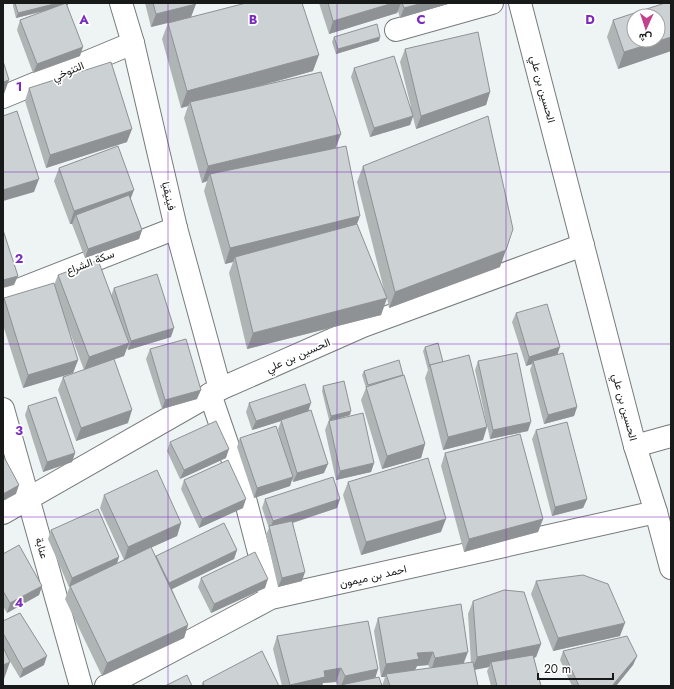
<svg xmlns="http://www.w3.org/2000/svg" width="674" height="689" font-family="Jost,Vazirmatn,sans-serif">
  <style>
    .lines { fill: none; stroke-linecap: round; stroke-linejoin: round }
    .street-casing { stroke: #777b7b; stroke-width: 24 }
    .street { stroke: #fff; stroke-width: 22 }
    .wall { fill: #afb4b5; fill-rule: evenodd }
    .shaded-wall { fill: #8f9294 }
    .building { fill: #ccd1d3; stroke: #8f9294; fill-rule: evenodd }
    .grid { fill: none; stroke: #7b2cbf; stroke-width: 1; stroke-opacity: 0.55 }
    .labels { text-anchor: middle; stroke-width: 3.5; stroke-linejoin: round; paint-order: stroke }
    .street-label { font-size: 11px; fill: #181a1a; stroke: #fff }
    .grid-label { font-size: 13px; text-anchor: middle; font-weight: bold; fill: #7b2cbf; stroke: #fff; stroke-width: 3.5; stroke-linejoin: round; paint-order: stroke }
  </style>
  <rect width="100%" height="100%" fill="#eef4f4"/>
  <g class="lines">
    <defs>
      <g id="street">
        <polyline points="121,3 133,43 176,228 220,389"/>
        <polyline points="520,3 635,446 656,512 671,568"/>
        <polyline points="396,30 492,3"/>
        <polyline points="3,97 133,43"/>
        <polyline points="3,296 176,228"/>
        <polyline points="210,394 242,487 270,595"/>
        <polyline points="3,409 81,686"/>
        <polyline points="635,446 671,436"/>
        <polyline points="3,513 220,389 363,326 583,245"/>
        <polyline points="106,686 271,598 656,512"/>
      </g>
    </defs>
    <!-- street casing -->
    <use href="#street" class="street-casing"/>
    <!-- street -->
    <use href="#street" class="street"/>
  </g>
  <!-- wall -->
  <g class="wall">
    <polygon points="13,3 68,3 67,5 80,56 33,73 17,30 20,20 51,9 16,18 13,6"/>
    <polygon points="145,3 196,3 191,17 313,71 257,87 335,148 357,224 386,298 357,182 363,166 500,267 389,308 387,298 381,315 247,349 229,273 233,262 225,264 204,191 207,181 202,183 184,118 188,106 181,108 162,39 168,23 151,27"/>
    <polygon points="319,3 451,3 400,18 398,11 397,13 329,34"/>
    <polygon points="671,3 671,51 618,69 607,37 613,20"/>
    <polygon points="334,37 380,37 379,41 336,54 332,42"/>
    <polygon points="405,49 490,92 486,105 416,129 413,117 410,125 370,137 351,77 354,68 411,107 400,62"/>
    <polygon points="29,88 127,142 46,168 25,101"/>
    <polygon points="59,168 131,199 142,230 139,239 85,258 72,224 70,224 54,181"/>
    <polygon points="58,275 111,296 114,288 171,337 128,350 127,347 124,356 114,359 128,423 76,441 58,390 63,377 84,370 65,319 78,360 73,373 23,388 3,325 3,300 4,298 54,285"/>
    <polygon points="516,313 558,355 577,407 574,416 544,424 530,370 532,364 526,366 512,322"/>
    <polygon points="425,347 443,362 483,440 443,450 425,378 428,370 423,351"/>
    <polygon points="150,349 197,399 162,409 146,359"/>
    <polygon points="478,361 528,431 490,439 475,370"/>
    <polygon points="364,371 403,376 425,444 421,458 382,469 361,400 366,388 362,375"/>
    <polygon points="323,386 350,415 336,419 374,463 371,472 336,480 325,430 329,420 322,391"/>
    <polygon points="249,403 308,411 324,473 293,482 292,479 290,486 254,498 237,447 240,438 281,442 278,429 281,421 252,430 246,412"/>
    <polygon points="28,406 75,453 72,462 43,472 25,415"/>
    <polygon points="536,430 587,499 583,508 552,516 532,439"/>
    <polygon points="170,442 226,458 180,479 167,451"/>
    <polygon points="445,453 543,519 538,532 464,552 441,466"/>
    <polygon points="184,480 243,508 199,528 181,489"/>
    <polygon points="348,482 441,532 361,555 343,495"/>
    <polygon points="104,495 181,523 177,536 151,547 156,557 156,556 237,550 234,559 172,589 188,625 184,638 102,676 65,599 70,586 69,587 48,539 51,530 119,557 117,563 124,560 100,508"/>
    <polygon points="265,499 340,499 337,508 293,523 302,581 278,587 266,535 269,528 262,508"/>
    <polygon points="3,554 42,586 39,595 7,613 3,606"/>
    <polygon points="201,578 265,588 211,613 198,587"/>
    <polygon points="536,581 620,636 553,651 531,594"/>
    <path d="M 473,601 L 541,644 L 536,657 L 534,658 L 541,686 L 491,686 L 487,671 L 489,667 L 475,670 L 478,686 L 382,686 L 385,677 L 381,677 L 374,631 L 378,618 L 464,664 L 471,663 L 468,614 ZM 428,665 L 430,668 L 415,670 L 417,666 Z"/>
    <polygon points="3,621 44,665 20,678 5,653 4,679 3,679"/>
    <polygon points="277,636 378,669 375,678 338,685 336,682 323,683 322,686 282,686 273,649"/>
    <polygon points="563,651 637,656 633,665 616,686 572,686 560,660"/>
    <polygon points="203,682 279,686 201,686"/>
  </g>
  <!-- shaded-wall -->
  <g class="shaded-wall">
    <polygon points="58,3 68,3 68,5 16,18 18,13"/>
    <polygon points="393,3 401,3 397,13 329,34 333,21"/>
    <polygon points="423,3 451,3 400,18 404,8"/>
    <polygon points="196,4 191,17 151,27 156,14"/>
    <polygon points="380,37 379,41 336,54 338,49"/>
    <polygon points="671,37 671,51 618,69 624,52"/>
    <polygon points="83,47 80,56 33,73 37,64"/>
    <polygon points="319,55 313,71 190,105 190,102 188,106 181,108 187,91"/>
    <polygon points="9,80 4,94 3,94 3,82"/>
    <polygon points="490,92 486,105 416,129 421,116"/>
    <polygon points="413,116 410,125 370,137 374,128"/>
    <polygon points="132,129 127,142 46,168 50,155"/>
    <polygon points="341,134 335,150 210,174 207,181 202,183 208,166"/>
    <polygon points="39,179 34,192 3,201 3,190"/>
    <polygon points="134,190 129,203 76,215 72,224 70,224 74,211"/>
    <polygon points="360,216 354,232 235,257 233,262 225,264 230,248"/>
    <polygon points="142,230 139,239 85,258 88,249"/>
    <polygon points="506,250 500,267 389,308 395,292"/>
    <polygon points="18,276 14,285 3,288 3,280"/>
    <polygon points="387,298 381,315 247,349 253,333"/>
    <polygon points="174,328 171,337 128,350 131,341"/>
    <polygon points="129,343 124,356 84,370 89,357"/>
    <polygon points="560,347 557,356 533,361 532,364 526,366 529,357"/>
    <polygon points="78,360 73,373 23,388 28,375"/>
    <polygon points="201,390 197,399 162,409 165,400"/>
    <polygon points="311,403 308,412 281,420 281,421 252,430 256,421"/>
    <polygon points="577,407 574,416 544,424 548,415"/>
    <polygon points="132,410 128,423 76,441 81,428"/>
    <polygon points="351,411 350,415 329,421 331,416"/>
    <polygon points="531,422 528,431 490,439 493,430"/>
    <polygon points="487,427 483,440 443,450 448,437"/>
    <polygon points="425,444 421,458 382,469 387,456"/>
    <polygon points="229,449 226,458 180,479 184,470"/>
    <polygon points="75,453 72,462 43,472 47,462"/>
    <polygon points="374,463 371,472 336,480 340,471"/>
    <polygon points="328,464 324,473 293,482 297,473"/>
    <polygon points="293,477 290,486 254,498 257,488"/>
    <polygon points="19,485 16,494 3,501 3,494"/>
    <polygon points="246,499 243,508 199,528 202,519"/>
    <polygon points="340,499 337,508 270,530 270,529 273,521"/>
    <polygon points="587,499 583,508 552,516 555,507"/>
    <polygon points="446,519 441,532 361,555 366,542"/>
    <polygon points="543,519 538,532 464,552 469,539"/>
    <polygon points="181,523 177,536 124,560 128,547"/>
    <polygon points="237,550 234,559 166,592 169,583"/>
    <polygon points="119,557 116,566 69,587 72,578"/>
    <polygon points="305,572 302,581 278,587 282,578"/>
    <polygon points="268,579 265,588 211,613 214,604"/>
    <polygon points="42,586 39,595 7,613 10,603"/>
    <polygon points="625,623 620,636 553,651 558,638"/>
    <polygon points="188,625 184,638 102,676 107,663"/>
    <polygon points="541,644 536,657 492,666 491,662 489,667 472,670 477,657"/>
    <polygon points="433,652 428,665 417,666 414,672 386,674 385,677 381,677 386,664 417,653"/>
    <polygon points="468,652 463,665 431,671 435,658"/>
    <polygon points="47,656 44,665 20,678 23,669"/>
    <polygon points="637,656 633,665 616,686 612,686"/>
    <polygon points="10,662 4,679 3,679 3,665"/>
    <polygon points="341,668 336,682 323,683 322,686 290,686 290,685 324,671"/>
    <polygon points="378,669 374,682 341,686 345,676"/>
  </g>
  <!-- building -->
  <g class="building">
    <polygon points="15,3 58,3 18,13"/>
    <polygon points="66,3 83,47 37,64 20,20"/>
    <polygon points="153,3 196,3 196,4 156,14"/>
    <polygon points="246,3 302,3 319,55 187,91 168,23"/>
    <polygon points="328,3 393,3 333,21"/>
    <polygon points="402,3 423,3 404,8"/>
    <path d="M 665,3 L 671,3 L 671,37 L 624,52 L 613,20 ZM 634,16 L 658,16 L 658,40 L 634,40 Z"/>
    <polygon points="377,24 380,37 338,49 334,37"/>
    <polygon points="478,32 490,92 421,116 405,49"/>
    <polygon points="394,56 413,116 374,128 354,68"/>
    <polygon points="3,61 9,80 3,82"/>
    <polygon points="111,62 132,129 50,155 29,88"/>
    <polygon points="321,72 341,134 208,166 190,102"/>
    <polygon points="17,111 39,179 3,190 3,116"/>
    <polygon points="488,116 513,229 506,250 395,292 363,166"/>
    <polygon points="118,146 134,190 74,211 59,168"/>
    <polygon points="346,146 360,216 230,248 210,174"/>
    <polygon points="129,195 142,230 88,249 76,215"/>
    <polygon points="357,224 387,298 253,333 235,257"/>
    <polygon points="3,230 18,276 3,280"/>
    <polygon points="98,260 129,343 89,357 58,275"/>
    <polygon points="157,274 174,328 131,341 114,288"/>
    <polygon points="54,283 78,360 28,375 4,298"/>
    <polygon points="547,304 560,347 529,357 516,313"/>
    <polygon points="186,339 201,390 165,400 150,349"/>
    <polygon points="438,343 443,362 430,365 430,367 425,347"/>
    <polygon points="517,353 531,422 493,430 478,361"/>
    <polygon points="563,353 577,407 548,415 533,361"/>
    <polygon points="469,355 487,427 448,437 430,365"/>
    <polygon points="114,359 132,410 81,428 63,377"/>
    <polygon points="399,360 403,375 368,385 364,371"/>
    <polygon points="404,375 425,444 387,456 366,387"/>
    <polygon points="344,381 351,411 331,416 323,386"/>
    <polygon points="305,384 311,403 256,421 249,403"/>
    <polygon points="56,397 75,453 47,462 28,406"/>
    <polygon points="311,410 328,464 297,473 281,420"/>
    <polygon points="363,413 374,463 340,471 329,421"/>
    <polygon points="216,421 229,449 184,470 170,442"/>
    <polygon points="567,422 587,499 555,507 536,430"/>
    <polygon points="276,426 293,477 257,488 240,438"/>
    <polygon points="520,434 543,519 469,539 445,453"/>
    <polygon points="4,457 19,485 3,494 3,458"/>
    <polygon points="428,458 446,519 366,542 348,482"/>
    <polygon points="228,460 246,499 202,519 184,480"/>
    <polygon points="157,470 181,523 128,547 104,495"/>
    <polygon points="333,477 340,499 273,521 265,499"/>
    <polygon points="98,509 119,557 72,578 51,530"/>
    <polygon points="292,521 305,572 282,578 269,526"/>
    <polygon points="224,523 237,550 169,583 156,556"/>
    <polygon points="19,545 42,586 10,603 3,591 3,554"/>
    <polygon points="151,547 188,625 107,663 70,586"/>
    <polygon points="255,552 268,579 214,604 201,578"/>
    <polygon points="583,575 608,584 625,623 558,638 536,581"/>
    <polygon points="504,590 524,592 541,644 477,657 473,601"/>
    <polygon points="461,604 468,652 435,658 433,652 417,653 419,659 386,664 378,618"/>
    <polygon points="20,613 47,656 23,669 3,633 3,621"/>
    <polygon points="368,621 378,669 345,676 341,668 324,671 325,677 290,685 277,636"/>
    <polygon points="627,636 637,656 612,686 579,686 563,651"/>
    <polygon points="3,647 10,662 3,665"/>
    <polygon points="262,651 279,686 204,686 203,682"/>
    <polygon points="533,655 541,686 497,686 491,662"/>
    <polygon points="473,662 478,686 390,686 386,674"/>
    <polygon points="187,675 192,686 165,686"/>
    <polygon points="379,677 382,686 336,686"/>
  </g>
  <!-- grid -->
  <path class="grid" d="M 168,3 L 168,686M 337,3 L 337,686M 506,3 L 506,686M 3,172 L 671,172M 3,344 L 671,344M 3,517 L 671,517"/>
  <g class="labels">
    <!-- street labels -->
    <g class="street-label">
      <text transform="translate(68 71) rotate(-23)" y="4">التنوخي</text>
      <text transform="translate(543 89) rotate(75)" y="4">الحسين بن علي</text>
      <text transform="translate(169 196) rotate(77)" y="4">فينيقيا</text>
      <text transform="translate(90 262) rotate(-21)" y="4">سكة الشراع</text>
      <text transform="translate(298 355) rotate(-24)" y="4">الحسين بن علي</text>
      <text transform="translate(625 407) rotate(75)" y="4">الحسين بن علي</text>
      <text transform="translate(42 548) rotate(74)" y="4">عنابة</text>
      <text transform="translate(373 576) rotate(-13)" y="4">احمد بن ميمون</text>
    </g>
  </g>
  <g class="grid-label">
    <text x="84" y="24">A</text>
    <text x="253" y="24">B</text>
    <text x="421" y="24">C</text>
    <text x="590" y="24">D</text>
    <text x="19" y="91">1</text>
    <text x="19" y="263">2</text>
    <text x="19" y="435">3</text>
    <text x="19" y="607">4</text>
  </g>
  <!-- border -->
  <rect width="674" height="689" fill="none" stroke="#181a1a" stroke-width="8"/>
  <!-- north arrow -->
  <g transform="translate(646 28) rotate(183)"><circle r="19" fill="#ffffff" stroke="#a3a3a3"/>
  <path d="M0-3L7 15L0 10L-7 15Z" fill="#c2428d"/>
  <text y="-6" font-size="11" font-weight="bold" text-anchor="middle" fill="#181a1a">ش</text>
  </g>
  <!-- scale -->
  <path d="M538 673v6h75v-6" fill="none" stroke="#181a1a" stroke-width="2"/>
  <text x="544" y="673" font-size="12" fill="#181a1a" stroke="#ffffff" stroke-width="3" paint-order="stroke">20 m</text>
</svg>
